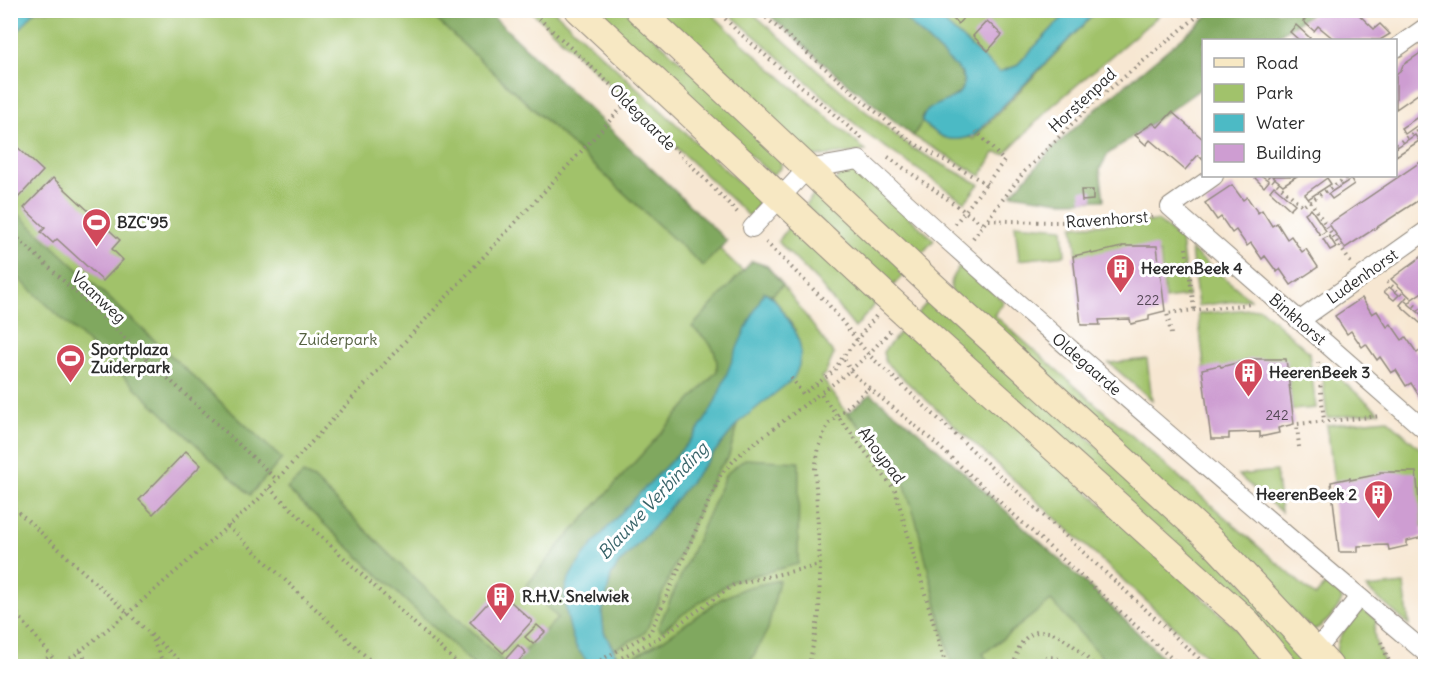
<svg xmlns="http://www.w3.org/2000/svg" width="1436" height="677" font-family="Delius,sans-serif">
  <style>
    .green { fill: #a1c26b; stroke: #66764b; stroke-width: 1.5 }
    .forest { fill: #80a85f; stroke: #566a45; stroke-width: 1.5 }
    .water { fill: #4cbac5; stroke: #3c7278; stroke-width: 1.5 }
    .building { fill: #ce9dd2 }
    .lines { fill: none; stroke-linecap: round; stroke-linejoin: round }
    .minor-casing { stroke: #91897e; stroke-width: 20 }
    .secondary-casing { stroke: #91897e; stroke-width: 29 }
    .path { stroke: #91897e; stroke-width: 4; stroke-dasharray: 1.5 4.5; stroke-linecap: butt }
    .minor { stroke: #fff; stroke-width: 18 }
    .secondary { stroke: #f7e8c3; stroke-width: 27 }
    .labels { text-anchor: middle; stroke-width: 6; stroke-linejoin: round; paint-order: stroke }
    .number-label { font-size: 14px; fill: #544855 }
    .street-label { font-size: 16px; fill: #2b2b2b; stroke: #fff }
    .poi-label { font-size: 16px; font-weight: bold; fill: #2b2b2b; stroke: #fff; text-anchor: start }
    .park-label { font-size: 16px; fill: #546041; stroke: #fff }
    .water-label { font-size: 18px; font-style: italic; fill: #386469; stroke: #fff }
  </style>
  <rect width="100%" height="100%" fill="#fff"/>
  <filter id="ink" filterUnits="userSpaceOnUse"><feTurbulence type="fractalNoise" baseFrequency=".0167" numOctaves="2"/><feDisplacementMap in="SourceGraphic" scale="12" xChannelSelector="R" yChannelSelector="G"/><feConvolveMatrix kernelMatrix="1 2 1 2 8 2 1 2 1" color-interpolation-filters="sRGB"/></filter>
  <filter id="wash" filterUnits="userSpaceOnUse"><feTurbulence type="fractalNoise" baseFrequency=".008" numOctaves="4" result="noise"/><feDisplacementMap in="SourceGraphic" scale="24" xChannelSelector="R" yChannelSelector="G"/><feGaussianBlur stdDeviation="1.35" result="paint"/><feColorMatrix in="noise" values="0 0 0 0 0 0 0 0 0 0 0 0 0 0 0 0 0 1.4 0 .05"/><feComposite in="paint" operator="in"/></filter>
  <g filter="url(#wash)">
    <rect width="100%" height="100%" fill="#f7e7d2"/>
    <!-- green -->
    <g class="green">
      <polygon points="468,10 749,277 796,331 772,295 783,285 834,354 825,374 821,377 850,417 1132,666 11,666 11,11"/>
      <polygon points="531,11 554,11 757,199 758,206 749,216"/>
      <polygon points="590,11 626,11 781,154 781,168 772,175"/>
      <polygon points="647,11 709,11 741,42 866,151 804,158"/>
      <polygon points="726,11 750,11 859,106 912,148 979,184 965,202 869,136"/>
      <polygon points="931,11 1069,11 1016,66 999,72"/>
      <path d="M 1097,11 L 1164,11 L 1051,107 L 1005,154 L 994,153 L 981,176 L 913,136 L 922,122 C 939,137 948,143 970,137 L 973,139 Z"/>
      <polygon points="854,167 934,240 915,261 832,184 847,168"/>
      <polygon points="815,193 907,271 889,290 805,205"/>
      <polygon points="794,219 879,299 855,328 818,282 778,242"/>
      <polygon points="1158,221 1181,240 1188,296 1165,299 1160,254 1078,261 1073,226"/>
      <polygon points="1015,224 1063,228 1065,255 1019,260"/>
      <polygon points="1191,250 1250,299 1198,306"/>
      <path d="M 962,265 L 1004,302 L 994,315 L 1315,596 L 1327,583 L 1340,594 L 1342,600 C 1337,611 1325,626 1313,630 L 951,291 C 950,279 953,273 962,265 Z"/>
      <polygon points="933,296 1224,562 1320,666 1291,666 917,314"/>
      <polygon points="1260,308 1309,352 1316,408 1292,410 1287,365 1205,374 1198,314"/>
      <polygon points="907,324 1243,635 1270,666 1217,666 885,362 883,352"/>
      <polygon points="1147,359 1152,400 1109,363"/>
      <polygon points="1321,363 1379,412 1327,418"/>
      <polygon points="1387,419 1425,453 1425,526 1422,527 1334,482 1327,425"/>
      <polygon points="1276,471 1281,512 1238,475"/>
      <polygon points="1404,584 1409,625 1366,588"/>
      <path d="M 1363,609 L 1377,620 C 1369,635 1380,652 1386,666 L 1338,666 C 1331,638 1345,629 1363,609 Z"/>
    </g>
    <!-- forest -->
    <g class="forest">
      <polygon points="427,11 487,11 727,241 703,266"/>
      <path d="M 765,11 L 897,11 L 959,70 C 977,96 937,102 923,114 L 922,122 L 913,136 L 831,70 Z"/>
      <polygon points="1214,11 1315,11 1271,40 1204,40 1203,87 1108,154 1100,169 1104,200 1061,201 1011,194 1054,147 1088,116"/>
      <polygon points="11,207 282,459 250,495 11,271"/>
      <path d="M 752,261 L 767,266 L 783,285 L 772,295 L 764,292 L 710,415 L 689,442 L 611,525 L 575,645 L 588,662 L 583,666 L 509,666 L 558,618 L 526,586 L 559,546 L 717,371 C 718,347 709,342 692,327 Z"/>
      <polygon points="871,394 917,430 1103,599 1172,666 1110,666 1051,601 983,654 991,666 952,666 916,520 901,473 848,413"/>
      <polygon points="739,422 728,458 719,468 709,487 646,631 640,636 614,649 604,632 602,614 611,576 618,565 651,530"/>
      <polygon points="745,459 799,462 798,564 732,581 677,618 662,631 658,628 726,474"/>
      <polygon points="303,474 314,479 407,571 508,666 475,666 287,489"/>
      <polygon points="779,580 768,629 748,666 622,666 621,664 664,639 721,599 745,588"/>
    </g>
    <!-- water -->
    <g class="water">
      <polygon points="11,10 35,11 11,40 10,11"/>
      <path d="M 897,11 L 931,11 L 999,72 L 1016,66 L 1069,11 L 1097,11 L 974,135 C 950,145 940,137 922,122 C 923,97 973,107 962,73 Z"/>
      <path d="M 764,292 C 774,296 777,303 783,312 C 799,334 808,353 793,379 L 739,422 L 651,530 L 618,565 L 611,576 L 602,614 L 604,632 L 622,666 L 590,666 C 586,658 578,652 575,644 C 570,632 563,602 565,590 C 568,560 664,470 688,443 C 717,409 721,385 738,346 C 746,328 755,310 764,292 Z"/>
    </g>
    <g id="blocks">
      <!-- building -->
      <g class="building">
        <polygon points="947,10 970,10 958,24 946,12"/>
        <polygon points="1320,10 1324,10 1327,13 1329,10 1354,10 1374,29 1380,24 1390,34 1380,40 1335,40 1318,26 1314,31 1303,21"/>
        <polygon points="987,21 1002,35 988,51 973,36"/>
        <polygon points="1296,25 1310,38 1307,40 1299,40 1290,32"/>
        <polygon points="1425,50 1425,89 1396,109 1396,74 1401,70 1403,65"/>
        <polygon points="1172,112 1203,139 1203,160 1198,155 1185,170 1150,140 1146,145 1135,135 1153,123 1158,127"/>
        <polygon points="1424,113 1425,120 1405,134 1401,128"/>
        <polygon points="1415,135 1419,141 1396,156 1396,148"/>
        <polygon points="13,143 43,171 17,199 10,193 10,145"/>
        <polygon points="1425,159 1425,196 1345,248 1329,224"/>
        <polygon points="1257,176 1262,176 1269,181 1264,187 1255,178"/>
        <polygon points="1272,176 1297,176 1283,185"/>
        <polygon points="53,178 120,240 112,249 123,260 103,281 57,239 53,243 41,232 45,228 24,208"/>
        <polygon points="1327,178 1331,184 1308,199 1305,194"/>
        <polygon points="1351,179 1354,184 1332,199 1328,194"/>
        <polygon points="1232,185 1243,200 1247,197 1258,213 1262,210 1272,226 1277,223 1287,239 1291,236 1302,252 1306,249 1318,267 1291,285 1280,269 1277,272 1265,256 1262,259 1251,243 1247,246 1236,230 1232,233 1221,217 1217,220 1205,203"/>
        <polygon points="1274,186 1295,204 1290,209 1270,191"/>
        <polygon points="1081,190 1093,190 1093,200 1082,201"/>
        <polygon points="1311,209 1326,231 1320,235 1305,213"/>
        <polygon points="1329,236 1336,247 1330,250 1323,239"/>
        <polygon points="1122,246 1157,246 1165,311 1149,315 1149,320 1131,324 1130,319 1099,320 1100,325 1081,325 1073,256 1091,252 1092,254 1122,247"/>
        <polygon points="1425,254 1425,290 1412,299 1391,279"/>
        <polygon points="1389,287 1399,295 1394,300 1384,292"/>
        <polygon points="1362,298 1372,314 1377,311 1387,327 1391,324 1402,340 1406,337 1417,353 1421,350 1425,357 1425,396 1421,399 1411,383 1406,386 1396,370 1391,373 1380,357 1377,360 1366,344 1362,347 1351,331 1347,334 1335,316"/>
        <polygon points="1404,300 1425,318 1420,323 1400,305"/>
        <polygon points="1251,359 1286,359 1294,424 1278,428 1279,433 1260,437 1260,432 1229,433 1229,439 1211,439 1202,369 1220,365 1221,367"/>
        <polygon points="186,451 201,465 153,514 139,500"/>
        <polygon points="1380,472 1416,472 1423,537 1407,541 1407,546 1389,550 1388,545 1358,546 1358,552 1339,552 1331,482 1350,478 1350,480 1380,474"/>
        <polygon points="499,591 532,621 503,653 470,622"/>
        <polygon points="537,625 545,632 533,644 525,637"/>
        <polygon points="518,645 526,653 514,666 508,666 503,662"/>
      </g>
    </g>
  </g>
  <g filter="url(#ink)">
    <use href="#blocks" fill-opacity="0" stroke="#91897e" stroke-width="1.5"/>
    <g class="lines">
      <defs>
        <g id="minor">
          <polyline points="1396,48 1426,27"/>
          <polyline points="1214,176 1170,207 1426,431"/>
          <path d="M 752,228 L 807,169 L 859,160 C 1043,329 1234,492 1426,653"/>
          <polyline points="1299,321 1426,231"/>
          <polyline points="1316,651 1359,597"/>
        </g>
        <g id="secondary">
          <polyline points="579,10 890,300 1247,622 1283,666"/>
          <polyline points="639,10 932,285 1213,542 1329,666"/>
        </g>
      </defs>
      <!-- minor casing -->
      <use href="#minor" class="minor-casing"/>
      <!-- secondary casing -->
      <use href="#secondary" class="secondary-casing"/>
      <!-- path -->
      <g class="path">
        <polyline points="530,10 628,101 740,215"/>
        <polyline points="717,10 737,31 865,141"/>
        <polyline points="757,10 910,141 987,184"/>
        <polyline points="1396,145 1426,124"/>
        <polyline points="888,157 984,225"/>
        <polyline points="1268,176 1303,206 1349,176"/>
        <polyline points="1310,201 1351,263"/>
        <path d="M 989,220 C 1045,223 1099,223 1155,216"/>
        <polyline points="955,224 1004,161 976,131"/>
        <polyline points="10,231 276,479"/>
        <polyline points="973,238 1024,172 1095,101 1205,10"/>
        <polyline points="766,242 828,304 869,355 1207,666"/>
        <polyline points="1186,248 1194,309"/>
        <polyline points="1387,282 1426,315"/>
        <path d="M 890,331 C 868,356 848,374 820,393 L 895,490 L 946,666"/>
        <polyline points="1171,334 1167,313 1251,304"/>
        <polyline points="1318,362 1324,421"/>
        <polyline points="791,378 803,394 833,372 843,357 876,316"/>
        <polyline points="869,388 925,434 1180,666"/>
        <polyline points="1299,447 1297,424 1381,416"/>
        <polyline points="269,488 460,666"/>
        <polyline points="10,504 185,666"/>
        <polyline points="228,526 376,666"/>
        <polyline points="1426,541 1426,542"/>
        <polyline points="10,605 59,666"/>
        <polyline points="150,635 165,666"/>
        <polyline points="1381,642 1391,666"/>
        <polyline points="81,651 88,666"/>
        <polyline points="37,666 50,656"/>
        <polyline points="61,666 128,613 257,501 628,101"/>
        <polyline points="590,666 650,633 721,474 739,455 820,393"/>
        <polyline points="606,666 662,636 735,584 820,565"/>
        <polyline points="809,666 819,614 820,565 815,469 819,447 828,424 869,388 851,372 843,357"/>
        <path d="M 1015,666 C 1014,658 1018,647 1024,640 C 1048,615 1078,650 1095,666"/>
        <path d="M 1036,666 C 1046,653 1058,656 1069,666"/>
      </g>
      <!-- minor -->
      <use href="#minor" class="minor"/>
      <!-- secondary -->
      <use href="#secondary" class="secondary"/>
    </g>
  </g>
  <!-- icons -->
  <defs>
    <symbol id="stadium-pin" viewBox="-11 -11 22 30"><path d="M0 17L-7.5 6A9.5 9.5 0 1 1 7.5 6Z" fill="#d1495b" stroke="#fff"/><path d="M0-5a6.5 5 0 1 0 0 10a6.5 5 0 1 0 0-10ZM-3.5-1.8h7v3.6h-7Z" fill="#fff"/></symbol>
    <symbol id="building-pin" viewBox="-11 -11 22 30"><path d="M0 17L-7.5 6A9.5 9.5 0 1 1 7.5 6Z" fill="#d1495b" stroke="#fff"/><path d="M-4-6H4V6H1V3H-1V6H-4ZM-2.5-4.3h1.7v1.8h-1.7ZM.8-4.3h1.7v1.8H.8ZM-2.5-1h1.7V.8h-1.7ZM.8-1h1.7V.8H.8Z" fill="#fff"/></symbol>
  </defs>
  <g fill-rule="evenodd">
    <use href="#stadium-pin" x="80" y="206" width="33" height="45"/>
    <use href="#building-pin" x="1104" y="252" width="33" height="45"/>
    <use href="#stadium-pin" x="54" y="342" width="33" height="45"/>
    <use href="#building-pin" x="1232" y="356" width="33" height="45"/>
    <use href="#building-pin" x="1362" y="478" width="33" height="45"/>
    <use href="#building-pin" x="484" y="580" width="33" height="45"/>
  </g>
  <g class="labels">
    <!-- number labels -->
    <g class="number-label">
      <text x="1148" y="305">222</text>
      <text x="1277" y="420">242</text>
    </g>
    <!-- street labels -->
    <g class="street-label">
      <text transform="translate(1082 100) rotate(-43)" y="6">Horstenpad</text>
      <text transform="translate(643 117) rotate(45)" y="6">Oldegaarde</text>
      <text transform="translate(1107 219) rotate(-4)" y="6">Ravenhorst</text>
      <text transform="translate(1362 276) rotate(-35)" y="6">Ludenhorst</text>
      <text transform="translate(99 297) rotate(43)" y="6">Vaanweg</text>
      <text transform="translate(1298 319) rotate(41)" y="6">Binkhorst</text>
      <text transform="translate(1087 364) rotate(41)" y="6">Oldegaarde</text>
      <text transform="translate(882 455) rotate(53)" y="6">Ahoypad</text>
    </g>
    <!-- poi labels -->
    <g class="poi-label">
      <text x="117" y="228">BZC'95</text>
      <text x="1141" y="274">HeerenBeek 4</text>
      <text x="91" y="355">Sportplaza<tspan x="91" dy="18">Zuiderpark</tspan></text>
      <text x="1269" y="378">HeerenBeek 3</text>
      <text x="1357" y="500" text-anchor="end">HeerenBeek 2</text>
      <text x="522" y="602">R.H.V. Snelwiek</text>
    </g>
    <!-- park labels -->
    <g class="park-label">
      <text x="338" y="345">Zuiderpark</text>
    </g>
    <!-- water labels -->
    <g class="water-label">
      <text transform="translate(653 501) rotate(-47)" y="6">Blauwe Verbinding</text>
    </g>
  </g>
  <!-- margin -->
  <rect width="1436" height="677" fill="none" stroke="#fff" stroke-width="36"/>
  <!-- legend -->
  <rect x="1202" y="39" width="195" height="138" fill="#ffffff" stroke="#aaaaaa" stroke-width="1.5"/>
  <rect x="1214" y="58" width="30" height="9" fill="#f7e8c3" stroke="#aaaaaa" stroke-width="1.5"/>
  <text x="1256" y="69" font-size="18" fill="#2b2b2b">Road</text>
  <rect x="1214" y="84" width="30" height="18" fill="#a1c26b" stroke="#aaaaaa" stroke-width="1.5"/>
  <text x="1256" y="99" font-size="18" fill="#2b2b2b">Park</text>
  <rect x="1214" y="114" width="30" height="18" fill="#4cbac5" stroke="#aaaaaa" stroke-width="1.5"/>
  <text x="1256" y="129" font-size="18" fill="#2b2b2b">Water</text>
  <rect x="1214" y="144" width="30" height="18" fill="#ce9dd2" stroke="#aaaaaa" stroke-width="1.5"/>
  <text x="1256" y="159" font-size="18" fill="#2b2b2b">Building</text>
</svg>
